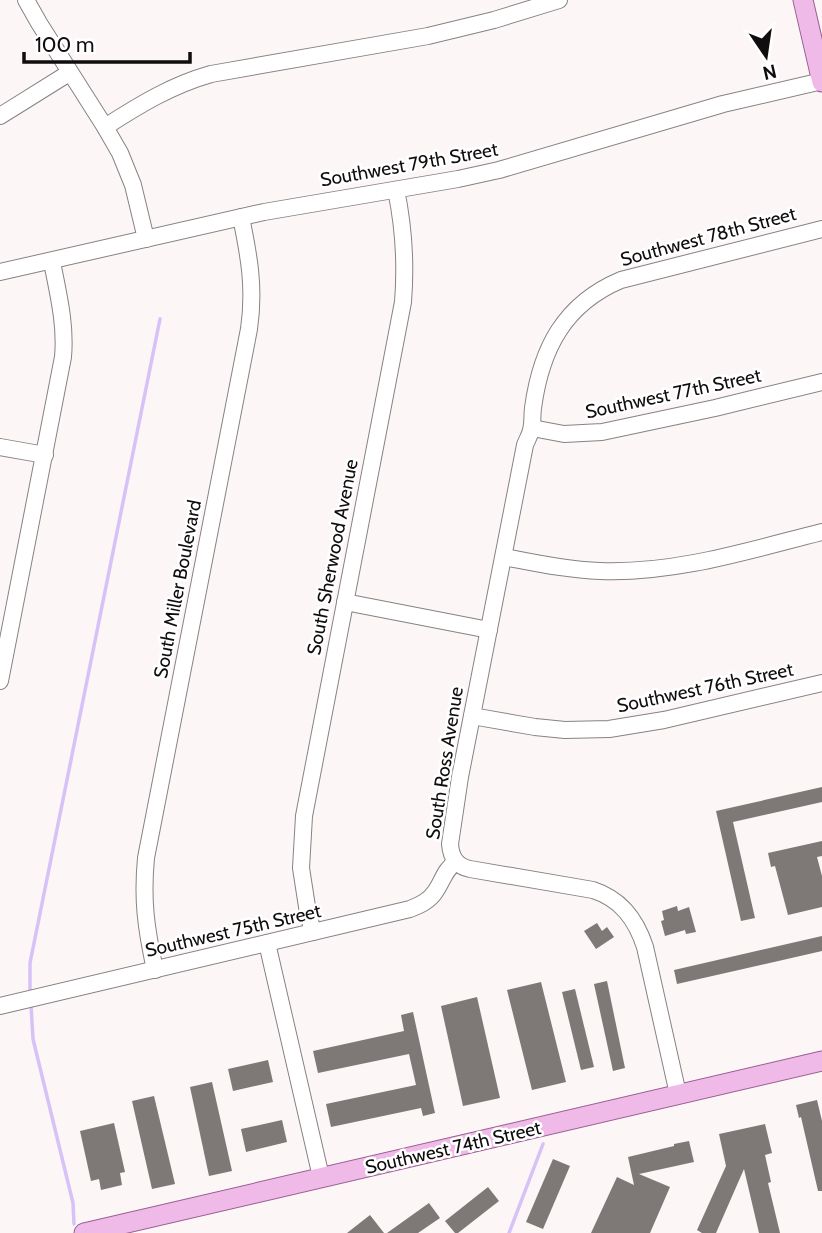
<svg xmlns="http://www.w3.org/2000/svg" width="822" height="1233" font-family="Cabin,sans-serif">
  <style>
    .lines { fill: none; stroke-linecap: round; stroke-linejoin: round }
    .stream { stroke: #d6c2f7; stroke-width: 3.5 }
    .building { fill: #7e7877 }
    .minor-casing { stroke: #878283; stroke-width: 18 }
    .major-casing { stroke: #995f92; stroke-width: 21 }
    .minor { stroke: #fff; stroke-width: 16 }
    .major { stroke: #efb9e8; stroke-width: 19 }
    .labels { text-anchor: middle; stroke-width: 5; stroke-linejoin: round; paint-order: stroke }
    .street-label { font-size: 19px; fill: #0f0d0d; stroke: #fff }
  </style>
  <rect width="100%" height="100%" fill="#fcf6f7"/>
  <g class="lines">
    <!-- stream -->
    <g class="stream">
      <polyline points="30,993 30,963 160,319"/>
      <polyline points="31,1005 33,1039 73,1203 74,1224"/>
      <polyline points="509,1233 543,1144"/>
    </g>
  </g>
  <!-- building -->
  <g class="building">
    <polygon points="822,787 822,802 733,822 755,918 741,921 716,811"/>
    <polygon points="822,841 822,856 817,857 822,876 822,907 788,915 775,866 771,867 768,853"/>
    <polygon points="677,906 678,911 689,907 696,932 686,934 685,930 665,936 661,921 664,920 662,911"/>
    <polygon points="597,923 602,931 607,927 614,937 596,949 584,931"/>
    <polygon points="822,936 822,951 677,984 674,970"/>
    <polygon points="607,981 625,1068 613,1071 594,984"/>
    <polygon points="541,982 566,1082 532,1090 507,990"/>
    <polygon points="575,989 594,1067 581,1070 562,992"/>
    <polygon points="477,997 500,1098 463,1106 441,1006"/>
    <polygon points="413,1012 435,1113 423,1116 421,1108 331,1127 326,1104 416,1085 409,1054 318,1073 313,1051 404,1031 401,1015"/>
    <polygon points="268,1060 273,1082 233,1091 228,1069"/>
    <polygon points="212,1082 232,1171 209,1176 190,1087"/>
    <polygon points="154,1096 175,1184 152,1189 132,1101"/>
    <polygon points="817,1100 822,1121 822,1191 818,1191 801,1117 799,1118 796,1105"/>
    <polygon points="282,1120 287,1142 246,1152 241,1129"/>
    <polygon points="114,1123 125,1172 120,1173 122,1185 101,1190 99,1179 91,1181 80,1131"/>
    <polygon points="765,1124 772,1153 765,1155 771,1182 768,1183 780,1233 759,1233 744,1169 716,1233 702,1233 697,1230 726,1166 719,1134"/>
    <polygon points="689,1141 694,1162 639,1174 670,1187 650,1233 591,1233 617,1177 634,1185 628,1157 674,1146 674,1144"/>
    <polygon points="553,1159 570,1166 543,1229 526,1222"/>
    <polygon points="488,1187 499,1201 458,1233 455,1233 445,1221"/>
    <polygon points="429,1203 440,1218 418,1233 387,1233"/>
    <polygon points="370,1215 384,1233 347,1233"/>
  </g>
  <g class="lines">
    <defs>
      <g id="minor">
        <polyline points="26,0 39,23 105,127 120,153 133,185 146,239"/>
        <polyline points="0,116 69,73"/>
        <path d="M 105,127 C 139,105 172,85 211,74 L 428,36 L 494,20 L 559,0"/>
        <polyline points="0,272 264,212 458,179 499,170 723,104 822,81"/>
        <polyline points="532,428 564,434 602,432 715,408 822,382"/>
        <polyline points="0,447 45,455"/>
        <path d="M 504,557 C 536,563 568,570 600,571 C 675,574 750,550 822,532"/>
        <polyline points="345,602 489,630"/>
        <path d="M 0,681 L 63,357 C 66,324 58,293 52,262"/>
        <polyline points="472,716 535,727 565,730 609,729 664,720 822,683"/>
        <path d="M 313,932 L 308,913 L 301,868 L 304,816 L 403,302 C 406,264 404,228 396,190"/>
        <polyline points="267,943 321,1177"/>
        <path d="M 155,970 C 146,928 142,900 146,858 L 249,329 C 255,288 249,256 241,217"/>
        <path d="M 0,1006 L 410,909 C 420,905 429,901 435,892 C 443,881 444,870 456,862"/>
        <path d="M 678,1094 L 645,947 C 636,919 621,899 593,890 L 470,869 C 456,866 451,857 450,844 L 460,777 L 525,445 C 527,440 530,435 531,430 C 533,423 532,415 533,408 C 541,349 564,304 621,280 L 822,229"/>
      </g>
      <g id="major">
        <polyline points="803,0 822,82"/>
        <polyline points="84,1233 822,1061"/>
      </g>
    </defs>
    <!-- minor casing -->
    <use href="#minor" class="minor-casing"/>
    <!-- major casing -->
    <use href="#major" class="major-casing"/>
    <!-- minor -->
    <use href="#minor" class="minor"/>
    <!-- major -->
    <use href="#major" class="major"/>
  </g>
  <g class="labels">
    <!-- street labels -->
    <g class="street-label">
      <text transform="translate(409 164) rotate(-10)" y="7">Southwest 79th Street</text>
      <text transform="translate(708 236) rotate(-15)" y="7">Southwest 78th Street</text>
      <text transform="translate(673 393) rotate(-12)" y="7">Southwest 77th Street</text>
      <text transform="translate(332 557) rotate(-79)" y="7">South Sherwood Avenue</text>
      <text transform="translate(177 589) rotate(-79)" y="7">South Miller Boulevard</text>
      <text transform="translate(705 687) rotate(-12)" y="7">Southwest 76th Street</text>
      <text transform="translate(444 763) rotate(-81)" y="7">South Ross Avenue</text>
      <text transform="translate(233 930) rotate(-13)" y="7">Southwest 75th Street</text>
      <text transform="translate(453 1147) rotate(-13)" y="7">Southwest 74th Street</text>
    </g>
  </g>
  <!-- north arrow -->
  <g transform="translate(766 56) rotate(167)" stroke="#ffffff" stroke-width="5" paint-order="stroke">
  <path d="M0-5L12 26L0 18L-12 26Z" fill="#0f0d0d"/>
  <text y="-10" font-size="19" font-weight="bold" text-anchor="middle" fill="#0f0d0d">N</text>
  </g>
  <!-- scale -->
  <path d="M24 52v10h166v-10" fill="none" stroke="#0f0d0d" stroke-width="3.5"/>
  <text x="35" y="52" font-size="21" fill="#0f0d0d" stroke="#ffffff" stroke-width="5" paint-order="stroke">100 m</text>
</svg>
